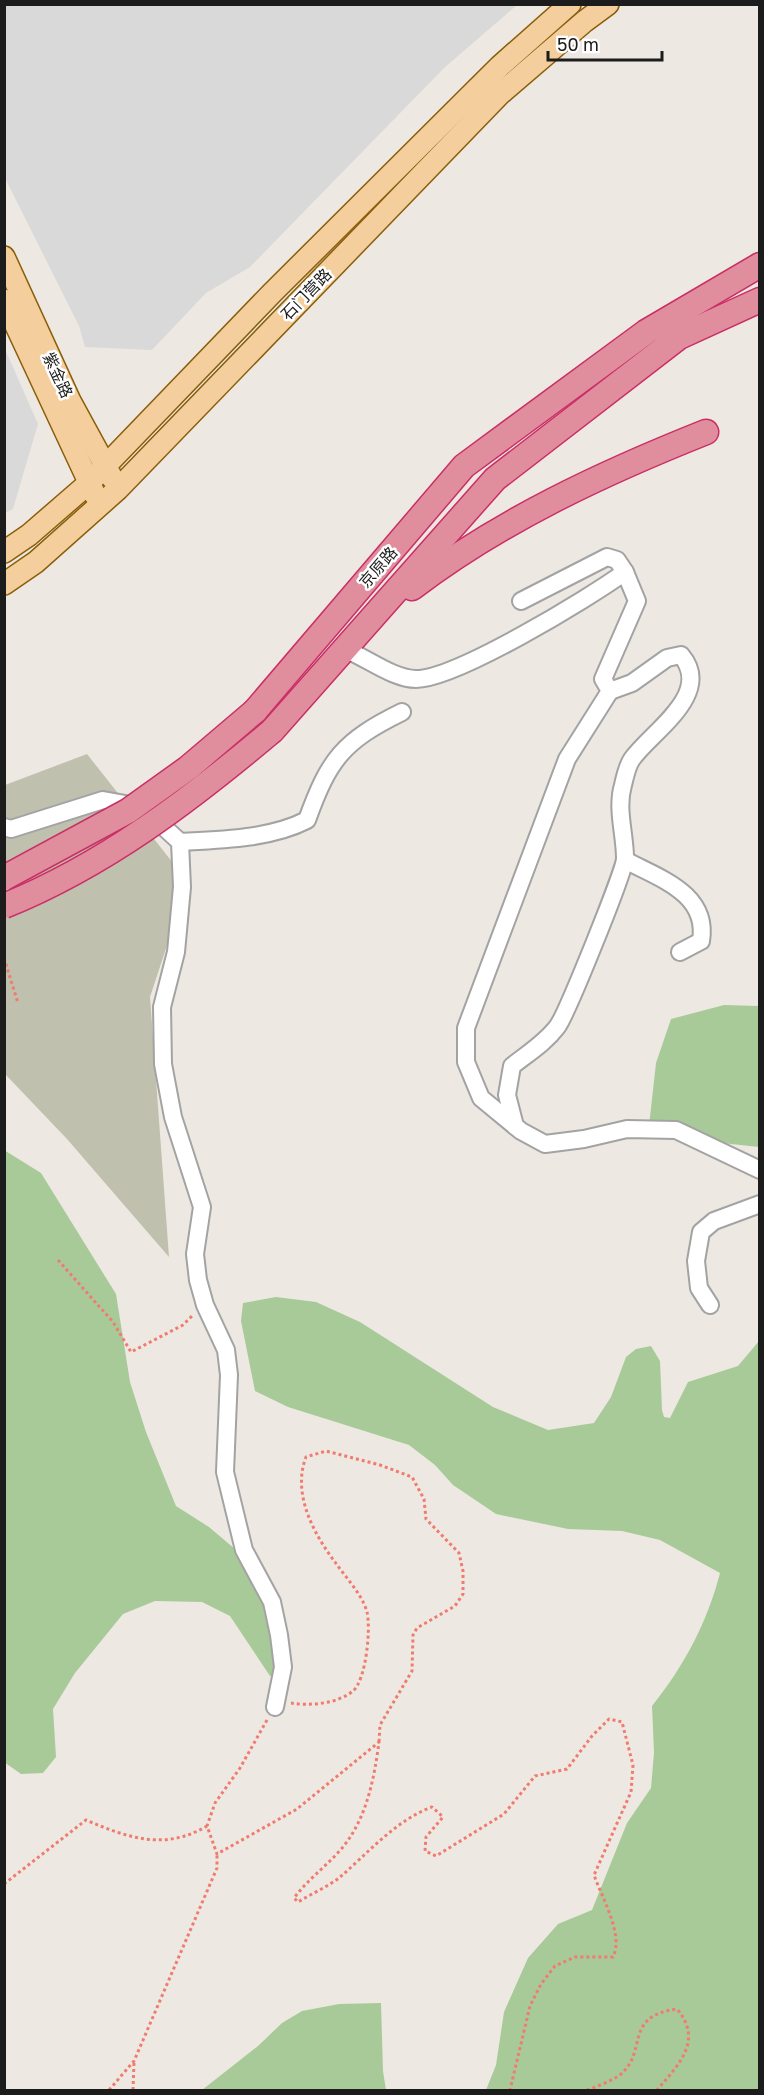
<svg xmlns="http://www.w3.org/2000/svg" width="764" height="2095" font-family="'Golos Text','Noto Sans SC',sans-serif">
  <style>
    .residential { fill: #dad9d9 }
    .construction { fill: #c0c0ae }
    .forest { fill: #a8ca99 }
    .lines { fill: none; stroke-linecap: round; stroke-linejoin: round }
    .minor-casing { stroke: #a3a3a3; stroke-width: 20 }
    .major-casing { stroke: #8a5e09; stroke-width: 24 }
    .highway-casing { stroke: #cb2e66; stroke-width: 27 }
    .path { stroke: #f07b6f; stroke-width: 3; stroke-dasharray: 3 3; stroke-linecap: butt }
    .minor { stroke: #fff; stroke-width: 16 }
    .major { stroke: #f5ce9e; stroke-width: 21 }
    .highway { stroke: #e08e9e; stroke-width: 24 }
    .highway-bridge-casing { stroke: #cb2e66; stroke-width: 27; stroke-linecap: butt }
    .highway-bridge { stroke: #e08e9e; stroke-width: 24 }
    .labels { text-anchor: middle; stroke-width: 5; stroke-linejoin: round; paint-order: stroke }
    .street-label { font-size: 16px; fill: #1c1c1c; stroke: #fff }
  </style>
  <rect width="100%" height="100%" fill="#ede9e2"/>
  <!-- residential -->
  <g class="residential">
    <polygon points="5,4 517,4 517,5 444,68 250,267 206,293 152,350 85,347 79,326 5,178"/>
    <polygon points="5,349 38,424 13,509 5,513"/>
  </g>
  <!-- construction -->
  <polygon class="construction" points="87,754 188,882 150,997 169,1257 67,1139 5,1074 5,785"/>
  <!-- forest -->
  <g class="forest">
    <polygon points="724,1005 759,1006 759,1147 666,1137 649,1126 656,1063 671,1019"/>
    <polygon points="4,1150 41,1173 116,1294 130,1382 146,1432 176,1506 209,1527 242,1555 264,1579 282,1606 291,1656 287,1673 270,1676 230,1616 202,1602 155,1601 123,1614 75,1673 53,1709 56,1757 43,1773 21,1774 4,1762"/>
    <path d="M 276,1297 L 316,1302 L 360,1322 L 493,1407 L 548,1430 L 594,1423 L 611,1397 L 626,1357 L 636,1349 L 651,1346 L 660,1361 L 662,1410 L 664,1417 L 670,1418 L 688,1382 L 738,1366 L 759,1341 L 759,2090 L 486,2090 L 496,2065 L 504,2012 L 528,1958 L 558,1924 L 592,1910 L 627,1823 L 651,1788 L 654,1753 L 652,1706 C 684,1666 707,1623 720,1573 L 660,1540 L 622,1531 L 568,1529 L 496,1514 L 453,1485 L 435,1465 L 409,1445 L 288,1407 L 255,1391 L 241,1321 L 243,1303 Z"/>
    <polygon points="381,2003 383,2071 386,2090 202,2090 258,2046 282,2023 302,2011 339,2004"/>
  </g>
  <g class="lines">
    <defs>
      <g id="minor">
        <polyline points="521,601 607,557 617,560 625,572"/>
        <path d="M 344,649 C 366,657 393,679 416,679 C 456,679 589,598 625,572 L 637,601 L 603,679 L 610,691 L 567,759 L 466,1028 L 466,1062 L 481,1098 L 521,1131 L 545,1144 L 584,1139 L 627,1129 L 676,1130 L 760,1170"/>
        <polyline points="4,827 11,829 103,800 142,807 180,842 182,887 176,952 162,1007 163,1064 173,1117 202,1207 195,1254 198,1280 205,1305 226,1350 229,1375 225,1472 244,1550 272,1602 279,1635 283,1667 275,1707"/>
        <path d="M 180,842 C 220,840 270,839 307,820 C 329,759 343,741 402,712"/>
        <path d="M 625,860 C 658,878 709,893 701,941 L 680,952"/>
        <path d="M 515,1126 L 507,1095 L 512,1066 C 527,1054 545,1043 557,1027 C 566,1016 625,870 625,858 C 625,834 616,809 623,785 C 625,777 627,766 632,759 C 652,731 714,694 681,655 L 667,658 L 632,683 L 610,691"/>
        <polyline points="710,1305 699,1288 696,1261 701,1232 714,1221 760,1204"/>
      </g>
      <g id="major">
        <polyline points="4,257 70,401 112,478"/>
        <polyline points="4,300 95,495"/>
        <polyline points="4,552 29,535 89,483 272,293 500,66 570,4"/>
        <polyline points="4,584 36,562 118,489 500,94 585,21 608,4"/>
      </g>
      <g id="highway">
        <path d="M 412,588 C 500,521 603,473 706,432"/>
        <polyline points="255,711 464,466 646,332 760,265"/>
        <polyline points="272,731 495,479 679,337 760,300"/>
      </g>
    </defs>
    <!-- minor casing -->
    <use href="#minor" class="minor-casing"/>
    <!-- major casing -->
    <use href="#major" class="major-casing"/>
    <!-- highway casing -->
    <use href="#highway" class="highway-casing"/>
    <!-- path -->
    <g class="path">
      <polyline points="4,958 18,1003"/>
      <polyline points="58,1260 113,1322 131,1352 183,1325 193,1315"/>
      <path d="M 291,1703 C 310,1706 337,1704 353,1691 C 366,1680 371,1629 367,1612 C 362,1594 346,1578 335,1562 C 313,1533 292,1493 306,1457 L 326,1451 L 380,1465 L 412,1477 L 424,1499 L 426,1519 L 459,1553 L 463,1571 L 463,1594 L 455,1606 L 417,1628 L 413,1635 L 412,1671 L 380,1725 L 379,1742"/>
      <path d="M 267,1720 L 240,1768 L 215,1803 L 207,1826 L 217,1854 L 297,1809 L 379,1742 C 374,1779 367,1817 343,1847 C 328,1865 308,1879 294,1898 L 298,1902 C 311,1894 327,1887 339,1878 C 367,1854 396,1820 432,1807 L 443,1817 L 426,1837 L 425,1851 L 436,1856 L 504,1814 L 535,1776 L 567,1769 L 592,1736 L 609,1719 L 622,1722 L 633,1765 L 631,1792 L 594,1875 C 602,1898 624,1935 613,1957 L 575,1957 L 555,1966 L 541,1984 L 530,2006 L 510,2090"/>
      <path d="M 4,1884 L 86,1820 C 128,1838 165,1851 207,1826"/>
      <polyline points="109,2090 134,2061 217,1868 217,1854"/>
      <polyline points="133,2090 134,2062"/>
      <path d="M 587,2090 C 598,2086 612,2081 621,2074 C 648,2051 623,2016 677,2009 C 704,2041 678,2065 657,2090"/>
    </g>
    <!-- minor -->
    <use href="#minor" class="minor"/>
    <!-- major -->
    <use href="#major" class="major"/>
    <!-- highway -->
    <use href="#highway" class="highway"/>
    <defs>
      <g id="highway-bridge">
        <polyline points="4,878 128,811 188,768 255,711"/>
        <path d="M 4,906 C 105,865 190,800 272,731"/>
      </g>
    </defs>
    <!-- highway-bridge casing -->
    <use href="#highway-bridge" class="highway-bridge-casing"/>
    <!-- highway-bridge -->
    <use href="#highway-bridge" class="highway-bridge"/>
  </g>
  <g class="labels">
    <!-- street labels -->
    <g class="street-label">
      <text transform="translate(306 294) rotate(-46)" y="6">石门营路</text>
      <text transform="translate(58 375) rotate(65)" y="6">紫金路</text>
      <text transform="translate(378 567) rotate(-49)" y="6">京原路</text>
    </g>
  </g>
  <!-- border -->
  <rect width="764" height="2095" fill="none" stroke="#1c1c1c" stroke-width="12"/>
  <!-- scale -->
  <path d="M548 51v9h114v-9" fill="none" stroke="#1c1c1c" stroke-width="3"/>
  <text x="557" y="51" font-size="18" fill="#1c1c1c" stroke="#ffffff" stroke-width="4.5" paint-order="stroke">50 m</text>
</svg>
